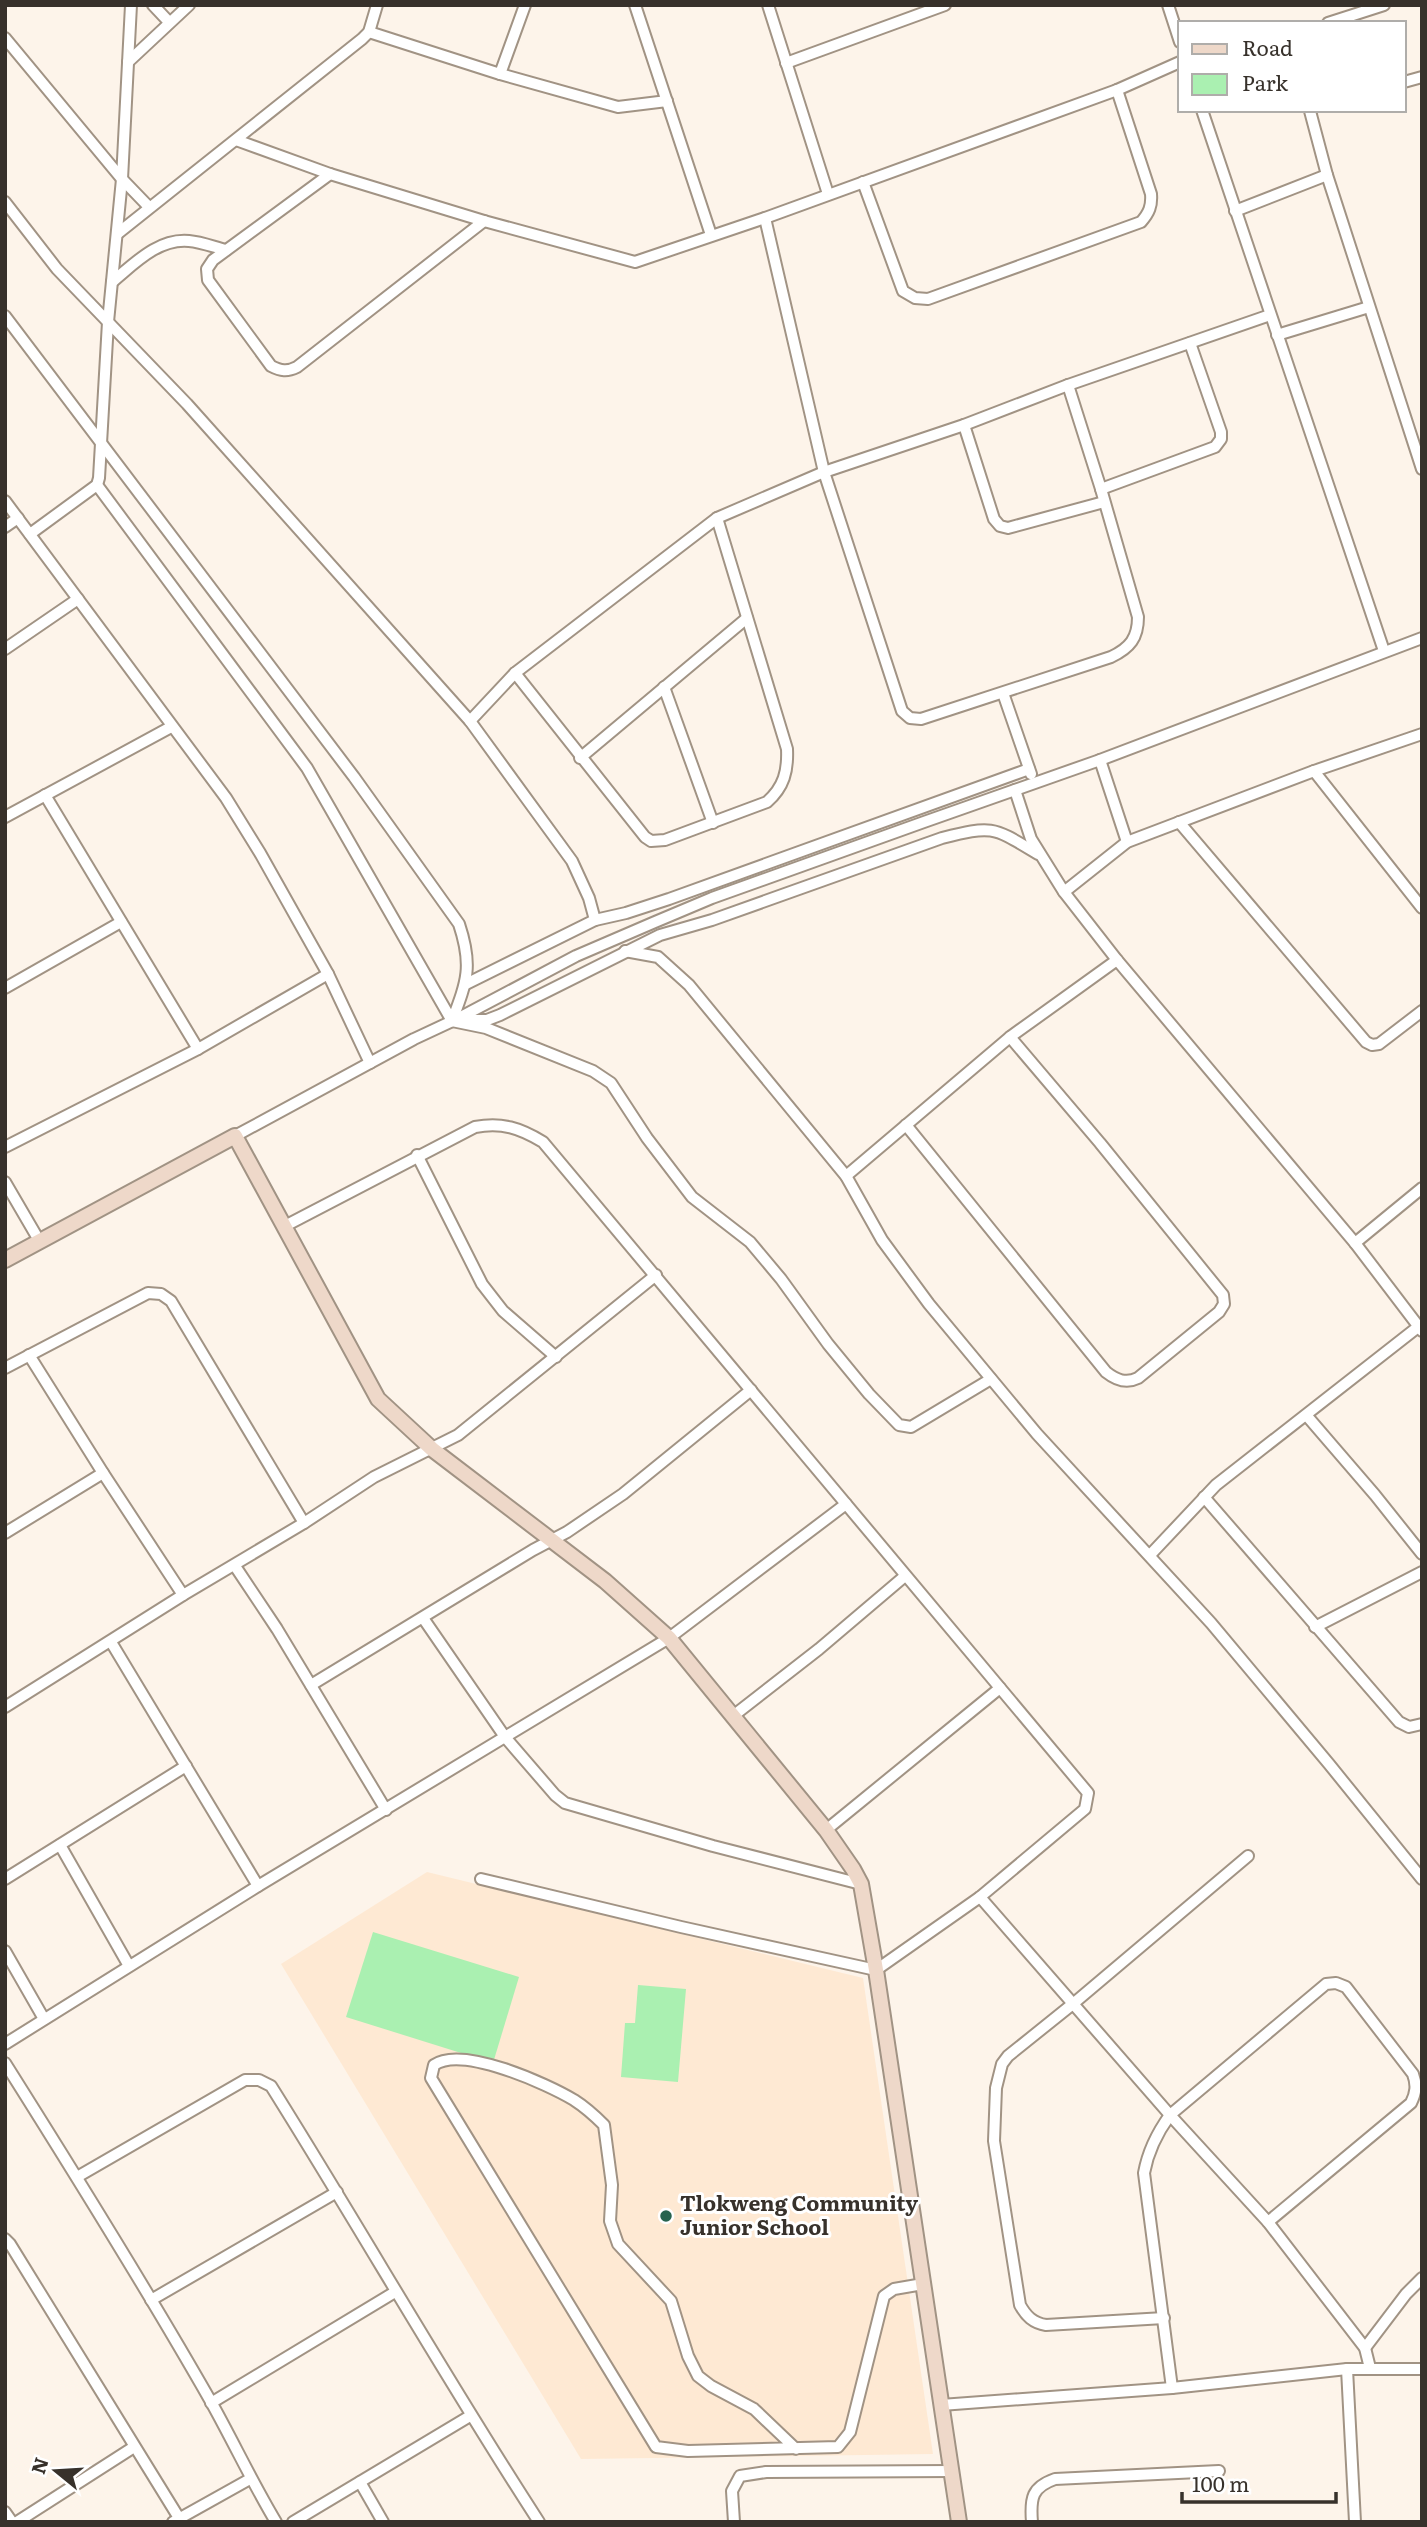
<svg xmlns="http://www.w3.org/2000/svg" width="1427" height="2527" font-family="Literata,serif">
  <style>
    .built { fill: #fee9d3 }
    .green { fill: #aaf0b1 }
    .lines { fill: none; stroke-linecap: round; stroke-linejoin: round }
    .street-casing { stroke: #a19384; stroke-width: 14 }
    .secondary-casing { stroke: #a19384; stroke-width: 18 }
    .street { stroke: #fff; stroke-width: 10 }
    .secondary { stroke: #eed8c9; stroke-width: 14 }
    .poi-dot { fill: #26634e; stroke: #fff; stroke-width: 2.5 }
    .labels { text-anchor: middle; stroke-width: 6; stroke-linejoin: round; paint-order: stroke }
    .poi-label { font-size: 21px; font-weight: bold; fill: #37312b; stroke: #fff; text-anchor: start }
  </style>
  <rect width="100%" height="100%" fill="#fdf4ea"/>
  <!-- built -->
  <polygon class="built" points="427,1872 863,1978 933,2454 581,2459 281,1964"/>
  <!-- green -->
  <g class="green">
    <polygon points="373,1932 519,1977 493,2063 346,2017"/>
    <polygon points="638,1985 686,1989 678,2082 621,2077 625,2023 635,2023"/>
  </g>
  <g class="lines">
    <defs>
      <g id="street">
        <polyline points="153,5 169,22"/>
        <polyline points="635,5 711,235"/>
        <polyline points="768,5 828,194"/>
        <polyline points="1168,5 1180,42"/>
        <polyline points="1328,23 1384,5"/>
        <polyline points="369,32 500,74 618,107 667,101"/>
        <polyline points="5,38 122,179 149,207"/>
        <polyline points="128,62 189,5"/>
        <polyline points="786,63 945,5"/>
        <polyline points="500,74 525,5"/>
        <polyline points="1404,82 1422,77"/>
        <polyline points="1202,110 1384,651"/>
        <polyline points="1312,110 1310,111 1327,175"/>
        <polyline points="236,140 330,174 484,221 635,262 765,218 1117,90 1180,62"/>
        <path d="M 330,174 L 213,260 L 207,269 L 208,280 L 271,366 C 281,371 287,372 297,367 L 484,221"/>
        <path d="M 863,182 L 903,291 L 915,298 L 928,299 L 1141,222 C 1149,213 1152,206 1151,194 L 1117,90"/>
        <polyline points="5,202 57,269 187,404 470,721 572,861 589,898 595,920 466,984"/>
        <polyline points="1235,211 1327,175 1422,469"/>
        <path d="M 765,218 L 824,472 L 902,711 L 910,718 L 921,719 L 1111,657 C 1130,648 1138,638 1138,617 L 1101,489 L 1068,385"/>
        <polyline points="117,234 362,39 369,32 377,5"/>
        <path d="M 112,282 C 134,264 158,238 189,241 C 201,242 214,247 226,250"/>
        <path d="M 5,316 L 354,777 L 459,924 C 473,966 467,981 452,1021"/>
        <polyline points="1277,335 1369,307"/>
        <polyline points="964,425 994,519 1000,526 1008,528 1104,502"/>
        <polyline points="97,485 307,768 452,1021 486,1028 593,1071 611,1083 647,1138 692,1197 750,1242 781,1279 828,1344 869,1394 899,1425 911,1427 991,1379"/>
        <polyline points="1101,489 1215,447 1221,439 1221,432 1190,343"/>
        <polyline points="5,501 226,798 260,853 328,974 370,1063"/>
        <polyline points="5,527 18,518"/>
        <polyline points="30,534 97,485 99,478 108,322 122,179 131,5"/>
        <polyline points="5,649 78,599"/>
        <path d="M 515,673 L 645,837 L 651,841 L 665,840 L 767,802 C 784,787 788,771 787,749 L 717,518"/>
        <polyline points="664,687 713,823"/>
        <polyline points="1003,693 1031,774"/>
        <polyline points="470,721 515,673 717,518 824,472 964,425 1068,385 1270,315"/>
        <polyline points="580,758 747,618"/>
        <polyline points="1100,760 1127,842"/>
        <polyline points="1314,771 1422,908"/>
        <polyline points="1015,790 1031,839 1064,892 1117,960 1355,1243 1422,1331"/>
        <polyline points="45,795 198,1049"/>
        <polyline points="5,817 171,727"/>
        <polyline points="1179,822 1366,1042 1372,1045 1379,1044 1422,1011"/>
        <polyline points="1064,892 1127,842 1314,771 1422,734"/>
        <polyline points="595,920 626,913 669,899 1029,769"/>
        <polyline points="625,951 658,957 689,985 846,1176 882,1240 929,1304 1037,1434 1211,1623 1329,1764 1422,1879"/>
        <polyline points="5,988 121,922"/>
        <path d="M 472,1020 L 487,1020 L 500,1015 L 660,935 L 712,920 L 942,838 C 994,825 993,827 1038,854"/>
        <path d="M 906,1125 L 1106,1372 C 1116,1380 1126,1384 1138,1378 L 1219,1312 L 1224,1304 L 1223,1295 L 1100,1143 L 1010,1037"/>
        <polyline points="235,1136 414,1039 459,1018 576,956 655,922 712,898 924,822 1100,760 1422,638"/>
        <polyline points="5,1147 198,1049 328,974"/>
        <polyline points="417,1155 482,1284 503,1311 556,1357"/>
        <polyline points="846,1176 1010,1037 1117,960"/>
        <polyline points="5,1182 40,1242"/>
        <path d="M 283,1227 L 475,1127 C 502,1122 520,1128 543,1142 L 1088,1793 L 1085,1809 L 980,1897 L 876,1970 L 681,1927 L 481,1879"/>
        <polyline points="1355,1243 1422,1188"/>
        <polyline points="29,1355 103,1473 183,1595"/>
        <polyline points="5,1368 148,1293 161,1294 171,1301 304,1523"/>
        <polyline points="1307,1416 1375,1495 1422,1554"/>
        <polyline points="1204,1497 1399,1722 1409,1727 1422,1724"/>
        <polyline points="5,1533 103,1473"/>
        <polyline points="1150,1555 1216,1485 1418,1327"/>
        <polyline points="235,1566 277,1629 386,1810"/>
        <polyline points="423,1618 505,1737 555,1795 565,1803 713,1846 861,1884"/>
        <polyline points="1315,1627 1422,1572"/>
        <polyline points="111,1642 258,1886"/>
        <polyline points="311,1685 533,1550 567,1532 623,1494 751,1390"/>
        <polyline points="5,1707 183,1595 304,1523 374,1477 458,1435 656,1275"/>
        <polyline points="733,1716 819,1649 905,1576"/>
        <polyline points="826,1830 1000,1688"/>
        <polyline points="60,1845 129,1966"/>
        <polyline points="5,1879 186,1766"/>
        <polyline points="980,1897 1170,2115 1268,2222 1365,2348 1370,2368"/>
        <polyline points="5,1951 44,2019"/>
        <polyline points="5,2044 258,1886 669,1638 846,1504"/>
        <path d="M 5,2063 C 75,2174 145,2286 210,2400 C 233,2441 252,2482 276,2522"/>
        <path d="M 77,2177 L 245,2080 L 259,2080 L 271,2086 C 362,2231 446,2379 539,2522"/>
        <polyline points="5,2239 10,2244 179,2518"/>
        <polyline points="151,2300 337,2192"/>
        <path d="M 1164,2318 L 1046,2325 C 1033,2323 1026,2316 1020,2305 L 994,2141 L 996,2088 L 1002,2064 L 1008,2056 L 1074,2003 L 1248,1856"/>
        <polyline points="1365,2348 1406,2294 1422,2278"/>
        <polyline points="1347,2369 1355,2522"/>
        <path d="M 1172,2388 L 1144,2173 C 1148,2151 1157,2133 1170,2115 L 1326,1984 L 1336,1983 L 1346,1987 L 1413,2074 C 1417,2085 1416,2093 1411,2103 L 1268,2222"/>
        <polyline points="211,2403 395,2292"/>
        <polyline points="941,2405 1172,2388 1347,2369 1422,2369"/>
        <path d="M 796,2449 L 754,2409 L 711,2386 L 698,2376 L 688,2356 L 671,2301 L 618,2244 L 610,2221 L 612,2185 L 604,2125 C 594,2115 585,2107 574,2100 C 547,2084 462,2045 434,2065 L 431,2078 L 656,2447 L 688,2451 L 838,2447 L 850,2432 L 884,2296 L 894,2289 L 923,2284"/>
        <polyline points="360,2482 383,2522"/>
        <polyline points="5,2512 12,2522"/>
        <polyline points="17,2522 134,2447"/>
        <polyline points="173,2522 250,2479"/>
        <polyline points="293,2522 470,2416"/>
        <polyline points="734,2522 732,2491 740,2476 766,2472 952,2471"/>
        <path d="M 1032,2522 C 1030,2498 1032,2487 1055,2479 L 1219,2471"/>
      </g>
      <polyline id="secondary" points="5,1260 235,1136 378,1399 432,1449 605,1581 669,1638 826,1830 853,1869 861,1884 876,1970 959,2522"/>
    </defs>
    <!-- street casing -->
    <use href="#street" class="street-casing"/>
    <!-- secondary casing -->
    <use href="#secondary" class="secondary-casing"/>
    <!-- street -->
    <use href="#street" class="street"/>
    <!-- secondary -->
    <use href="#secondary" class="secondary"/>
  </g>
  <!-- markers -->
  <circle class="poi-dot" cx="666" cy="2216" r="7"/>
  <g class="labels">
    <!-- poi labels -->
    <g class="poi-label">
      <text x="680" y="2211">Tlokweng Community<tspan x="680" dy="24">Junior School</tspan></text>
    </g>
  </g>
  <!-- border -->
  <rect width="1427" height="2527" fill="none" stroke="#37312b" stroke-width="14"/>
  <!-- legend -->
  <rect x="1178" y="21" width="228" height="91" fill="#ffffff" stroke="#afadaa" stroke-width="2"/>
  <rect x="1192" y="44" width="35" height="10" fill="#eed8c9" stroke="#afadaa" stroke-width="2"/>
  <text x="1242" y="56" font-size="21" fill="#37312b">Road</text>
  <rect x="1192" y="74" width="35" height="21" fill="#aaf0b1" stroke="#afadaa" stroke-width="2"/>
  <text x="1242" y="91" font-size="21" fill="#37312b">Park</text>
  <!-- north arrow -->
  <g transform="translate(56 2471) rotate(288)" stroke="#ffffff" stroke-width="5" paint-order="stroke">
  <path d="M0-5L12 26L0 18L-12 26Z" fill="#37312b"/>
  <text y="-10" font-size="19" font-weight="bold" text-anchor="middle" fill="#37312b">N</text>
  </g>
  <!-- scale -->
  <path d="M1182 2492v10h154v-10" fill="none" stroke="#37312b" stroke-width="3.5"/>
  <text x="1192" y="2492" font-size="21" fill="#37312b" stroke="#ffffff" stroke-width="5" paint-order="stroke">100 m</text>
</svg>
